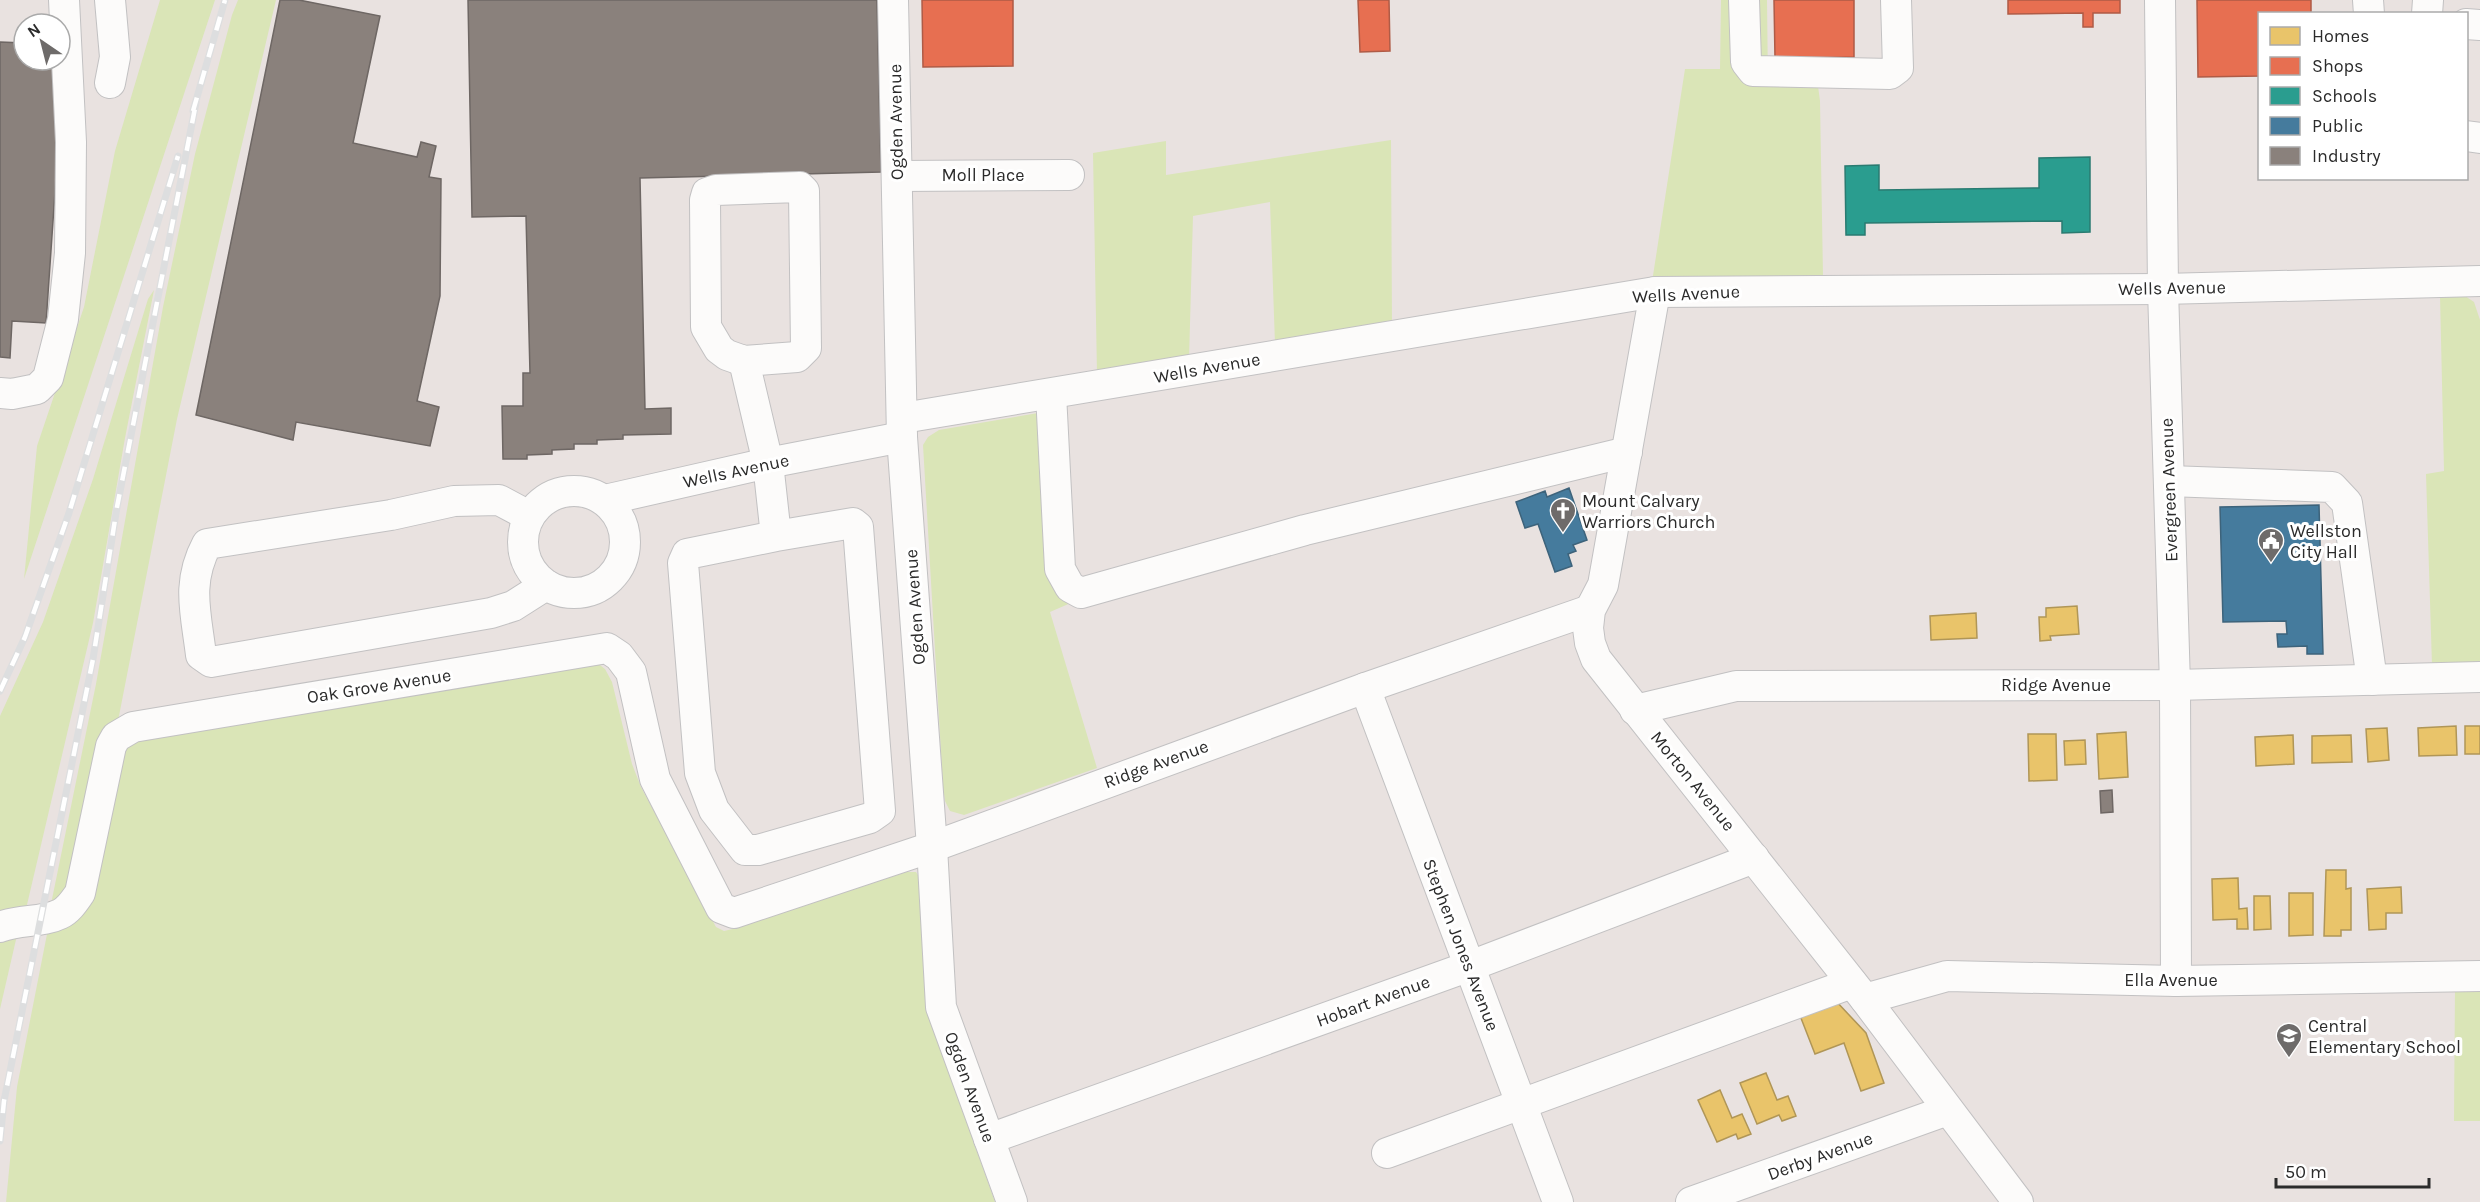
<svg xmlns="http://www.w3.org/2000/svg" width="2480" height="1202" font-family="Karla,sans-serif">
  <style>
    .green { fill: #dae5b7 }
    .homes { fill: #e9c46a; stroke: #b09657; stroke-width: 1.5 }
    .shops { fill: #e76f51; stroke: #af5b46; stroke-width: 1.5 }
    .schools { fill: #2a9d8f; stroke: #2a7b71; stroke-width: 1.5 }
    .public { fill: #457b9d; stroke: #3d637b; stroke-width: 1.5 }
    .industry { fill: #8a817c; stroke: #6e6764; stroke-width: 1.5 }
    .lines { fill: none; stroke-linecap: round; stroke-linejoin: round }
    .minor-casing { stroke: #c2c1c2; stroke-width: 32 }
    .minor { stroke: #fcfbfa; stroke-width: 30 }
    .rail-casing { stroke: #dddedf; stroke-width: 7 }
    .rail { stroke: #fff; stroke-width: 4.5; stroke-dasharray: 14; stroke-linecap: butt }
    .labels { text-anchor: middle; stroke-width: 6; stroke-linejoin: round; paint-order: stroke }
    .street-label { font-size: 18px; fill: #2b2b2b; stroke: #fff }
    .poi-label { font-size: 18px; fill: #2b2b2b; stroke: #fff; text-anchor: start }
  </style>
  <rect width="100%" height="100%" fill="#e9e2e0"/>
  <!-- green -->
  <g class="green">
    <polygon points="160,0 215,0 24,579 37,446 84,307 115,151"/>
    <polygon points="238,0 276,0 177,419 118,721 74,879 50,909 96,684 163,307 195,154 232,15"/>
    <polygon points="1721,0 1767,0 1768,84 1818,86 1820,101 1823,276 1652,282 1685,69 1720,69"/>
    <polygon points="1391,140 1392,325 1275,344 1270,202 1193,216 1189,360 1097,374 1093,153 1166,141 1166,175"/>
    <polygon points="154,290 125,438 93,623 26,909 0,916 0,716 43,622 93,479 148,299"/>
    <polygon points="2462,294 2474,302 2480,320 2480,665 2432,665 2426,474 2444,471 2440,295"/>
    <polygon points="1056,410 1073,602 1050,612 1097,768 964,815 950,811 945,801 943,787 923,445 928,437 939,430"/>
    <polygon points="596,662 605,669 612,682 632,764 641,787 716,927 724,931 737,928 903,872 916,872 921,880 936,1036 995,1202 6,1202 17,1087 48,929 68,922 121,749 135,738"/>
    <polygon points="18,931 0,1009 0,935"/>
    <polygon points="2455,985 2480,985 2480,1121 2454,1121"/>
  </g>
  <!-- homes -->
  <g class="homes">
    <polygon points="2077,606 2079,634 2050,636 2051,640 2040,641 2039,617 2046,617 2046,608"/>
    <polygon points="1976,613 1977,638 1931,640 1930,616"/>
    <polygon points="2456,726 2457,755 2419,756 2418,728"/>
    <rect x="2465" y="726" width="15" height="28"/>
    <polygon points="2387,728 2389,760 2368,762 2366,729"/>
    <polygon points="2126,732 2128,777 2099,779 2097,734"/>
    <polygon points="2028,734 2056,734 2057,780 2029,781"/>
    <polygon points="2293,735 2294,764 2256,766 2255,737"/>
    <polygon points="2351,735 2352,762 2312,763 2312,736"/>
    <polygon points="2085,740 2086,764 2065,765 2064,741"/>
    <polygon points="2326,870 2346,870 2346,889 2351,888 2351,930 2341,930 2341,936 2324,936"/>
    <polygon points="2238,878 2239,909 2247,908 2248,929 2237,929 2237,919 2213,920 2212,879"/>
    <polygon points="2401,887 2402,913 2386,913 2386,929 2369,930 2367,889"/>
    <polygon points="2289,893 2313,893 2313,935 2289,936"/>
    <polygon points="2254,896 2270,896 2271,929 2254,930"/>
    <polygon points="1835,1000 1866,1033 1884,1083 1861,1091 1844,1043 1815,1054 1799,1013"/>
    <polygon points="1766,1073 1777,1100 1788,1096 1796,1116 1782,1121 1779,1115 1757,1124 1740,1083"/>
    <polygon points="1720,1090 1732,1118 1742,1114 1751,1134 1738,1139 1736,1134 1717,1142 1698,1100"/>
  </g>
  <!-- shops -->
  <g class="shops">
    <polygon points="922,0 1013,0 1013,66 923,67"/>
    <polygon points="1358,0 1389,0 1390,51 1360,52"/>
    <polygon points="1774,0 1854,0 1854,57 1775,58"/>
    <polygon points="2008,0 2120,0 2120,13 2093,13 2093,27 2083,27 2083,13 2008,14"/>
    <polygon points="2197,0 2311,0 2311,14 2260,14 2260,76 2198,77"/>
  </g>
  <!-- schools -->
  <polygon class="schools" points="2090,157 2090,232 2062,233 2062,221 1865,223 1865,235 1846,235 1845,166 1879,165 1879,190 2039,188 2039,158"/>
  <!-- public -->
  <g class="public">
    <polygon points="1569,488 1587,540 1573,545 1576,551 1568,554 1572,566 1555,572 1538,524 1525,528 1516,502 1545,491 1547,497"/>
    <polygon points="2319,505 2323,654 2307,654 2307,646 2278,647 2277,634 2287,634 2286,621 2223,622 2220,507"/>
  </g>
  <!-- industry -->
  <g class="industry">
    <polygon points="280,0 299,0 380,16 353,143 417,157 421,142 436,146 429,177 441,179 440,296 417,401 439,407 430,446 296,422 293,440 196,415"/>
    <polygon points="468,0 877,0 881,172 640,178 645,409 671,408 671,434 623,435 623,439 597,440 597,444 574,444 574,449 552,450 552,454 527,455 527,459 503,459 502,406 523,406 523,373 530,373 526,216 472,217"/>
    <polygon points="0,42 24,43 24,60 60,60 65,46 46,323 12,321 10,358 0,357"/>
    <polygon points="2112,790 2113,812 2101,813 2100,791"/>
  </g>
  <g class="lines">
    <defs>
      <g id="minor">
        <polyline points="893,0 902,437 932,847 941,1007 1012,1202"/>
        <polyline points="1744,0 1746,62 1753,71 1890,74 1898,68 1896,0"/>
        <polyline points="2160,0 2163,289 2175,685 2176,981"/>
        <polyline points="2368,0 2369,14"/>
        <polyline points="2427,14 2428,0"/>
        <polyline points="2466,24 2480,25"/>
        <polyline points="110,83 115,57 110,0"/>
        <polyline points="2466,136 2480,138"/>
        <polyline points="898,176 1069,175"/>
        <polygon points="800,187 804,191 806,348 797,357 744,361 727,355 719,349 706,327 705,200 707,193 716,190"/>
        <polyline points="1655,292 1603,585 1590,610 1588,628 1590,643 1596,659 1865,999 2018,1202"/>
        <polyline points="744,361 768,463 776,536 687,554 683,563 700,773 714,810 745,850 758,850 870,818 880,811 858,527 853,523 776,536"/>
        <polyline points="0,393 12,394 37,389 48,378 63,319 70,253 71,142 64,0"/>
        <polyline points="1051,394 1060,569 1070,587 1081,593 1305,530 1627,452"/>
        <polyline points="903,418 1655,292 2163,289 2480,281"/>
        <polyline points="2169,481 2332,487 2347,503 2372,680"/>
        <circle cx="574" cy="542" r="51"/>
        <polyline points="605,500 768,463 902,437"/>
        <path d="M 529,516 L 499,500 L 454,501 L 391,515 L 207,544 C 186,583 196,613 201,655 L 211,662 L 491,613 L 513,606 L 546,585"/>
        <polyline points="1365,688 1558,1202"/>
        <polyline points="1635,710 1736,686 2175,685 2480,677"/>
        <path d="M 0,927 C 19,919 42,923 60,914 C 69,910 75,900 80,893 L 111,746 L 116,737 L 133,727 L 607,648 L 619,656 L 631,672 L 655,779 L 721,908 L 734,913 L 932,847 L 1365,688 L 1590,610"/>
        <polyline points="1865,999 1947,976 2176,981 2480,976"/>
        <polyline points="989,1139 1470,966 1754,858"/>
        <polyline points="1387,1153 1852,983"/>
        <polyline points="1691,1202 1948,1110"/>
      </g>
    </defs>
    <!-- minor casing -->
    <use href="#minor" class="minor-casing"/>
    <!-- minor -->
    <use href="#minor" class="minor"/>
    <defs>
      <g id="rail">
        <polyline points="193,111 225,0"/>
        <polyline points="0,691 25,637 69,513 178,156"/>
        <polyline points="0,1141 4,1101 93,659 117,507 196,103"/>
      </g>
    </defs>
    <!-- rail casing -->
    <use href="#rail" class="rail-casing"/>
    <!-- rail -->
    <use href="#rail" class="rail"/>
  </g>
  <!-- icons -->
  <defs>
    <symbol id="church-pin" viewBox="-11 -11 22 30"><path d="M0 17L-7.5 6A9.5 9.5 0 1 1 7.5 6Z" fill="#6e6b6a" stroke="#fff"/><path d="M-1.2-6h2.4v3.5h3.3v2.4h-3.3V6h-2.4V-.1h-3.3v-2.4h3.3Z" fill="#fff"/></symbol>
    <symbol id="civic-pin" viewBox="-11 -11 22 30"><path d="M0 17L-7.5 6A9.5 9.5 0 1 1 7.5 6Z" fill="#6e6b6a" stroke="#fff"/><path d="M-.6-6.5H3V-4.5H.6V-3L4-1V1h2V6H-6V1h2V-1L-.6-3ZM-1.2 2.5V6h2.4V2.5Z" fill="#fff"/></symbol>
    <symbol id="school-pin" viewBox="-11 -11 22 30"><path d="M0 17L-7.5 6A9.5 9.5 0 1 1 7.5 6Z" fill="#6e6b6a" stroke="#fff"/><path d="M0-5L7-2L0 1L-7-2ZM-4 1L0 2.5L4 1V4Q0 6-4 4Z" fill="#fff"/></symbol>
  </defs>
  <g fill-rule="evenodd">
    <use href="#church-pin" x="1548" y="496" width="30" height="40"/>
    <use href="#civic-pin" x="2256" y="526" width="30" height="40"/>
    <use href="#school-pin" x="2274" y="1021" width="30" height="40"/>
  </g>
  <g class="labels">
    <!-- street labels -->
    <g class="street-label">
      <text transform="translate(896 122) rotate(-91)" y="6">Ogden Avenue</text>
      <text x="983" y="181">Moll Place</text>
      <text transform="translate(2172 288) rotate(-1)" y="6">Wells Avenue</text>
      <text transform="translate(1686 294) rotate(-3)" y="6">Wells Avenue</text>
      <text transform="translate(1207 368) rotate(-10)" y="6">Wells Avenue</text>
      <text transform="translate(736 471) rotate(-12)" y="6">Wells Avenue</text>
      <text transform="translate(2169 490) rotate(-92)" y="6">Evergreen Avenue</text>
      <text transform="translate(915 607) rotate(-94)" y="6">Ogden Avenue</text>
      <text x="2056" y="691">Ridge Avenue</text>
      <text transform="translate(379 686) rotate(-9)" y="6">Oak Grove Avenue</text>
      <text transform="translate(1156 764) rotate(-20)" y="6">Ridge Avenue</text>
      <text transform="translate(1693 781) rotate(51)" y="6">Morton Avenue</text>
      <text transform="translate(1461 945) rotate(69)" y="6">Stephen Jones Avenue</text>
      <text x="2171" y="986">Ella Avenue</text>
      <text transform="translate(1373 1001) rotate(-20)" y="6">Hobart Avenue</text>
      <text transform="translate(970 1087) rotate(70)" y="6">Ogden Avenue</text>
      <text transform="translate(1820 1156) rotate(-20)" y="6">Derby Avenue</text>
    </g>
    <!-- poi labels -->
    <g class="poi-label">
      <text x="1582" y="507">Mount Calvary<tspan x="1582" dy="21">Warriors Church</tspan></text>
      <text x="2290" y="537">Wellston<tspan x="2290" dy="21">City Hall</tspan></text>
      <text x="2308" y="1032">Central<tspan x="2308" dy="21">Elementary School</tspan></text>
    </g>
  </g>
  <!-- legend -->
  <rect x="2258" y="12" width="210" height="168" fill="#ffffff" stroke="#aaaaaa" stroke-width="1.5"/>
  <rect x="2270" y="27" width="30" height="18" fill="#e9c46a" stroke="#aaaaaa" stroke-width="1.5"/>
  <text x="2312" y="42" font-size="18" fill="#2b2b2b">Homes</text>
  <rect x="2270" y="57" width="30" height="18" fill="#e76f51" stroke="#aaaaaa" stroke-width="1.5"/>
  <text x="2312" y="72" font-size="18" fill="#2b2b2b">Shops</text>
  <rect x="2270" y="87" width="30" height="18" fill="#2a9d8f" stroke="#aaaaaa" stroke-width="1.5"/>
  <text x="2312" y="102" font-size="18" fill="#2b2b2b">Schools</text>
  <rect x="2270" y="117" width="30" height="18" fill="#457b9d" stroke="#aaaaaa" stroke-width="1.5"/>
  <text x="2312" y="132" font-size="18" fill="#2b2b2b">Public</text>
  <rect x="2270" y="147" width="30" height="18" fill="#8a817c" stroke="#aaaaaa" stroke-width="1.5"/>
  <text x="2312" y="162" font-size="18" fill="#2b2b2b">Industry</text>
  <!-- north arrow -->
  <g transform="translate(42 42) rotate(325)"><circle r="28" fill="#ffffff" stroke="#aaaaaa" stroke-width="1.5"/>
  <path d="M0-4.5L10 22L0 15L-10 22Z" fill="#6e6b6a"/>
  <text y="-9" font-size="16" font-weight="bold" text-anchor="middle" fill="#2b2b2b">N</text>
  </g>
  <!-- scale -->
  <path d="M2276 1178v9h153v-9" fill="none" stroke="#2b2b2b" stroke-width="3"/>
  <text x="2285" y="1178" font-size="18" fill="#2b2b2b" stroke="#ffffff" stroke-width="4.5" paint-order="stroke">50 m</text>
</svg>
